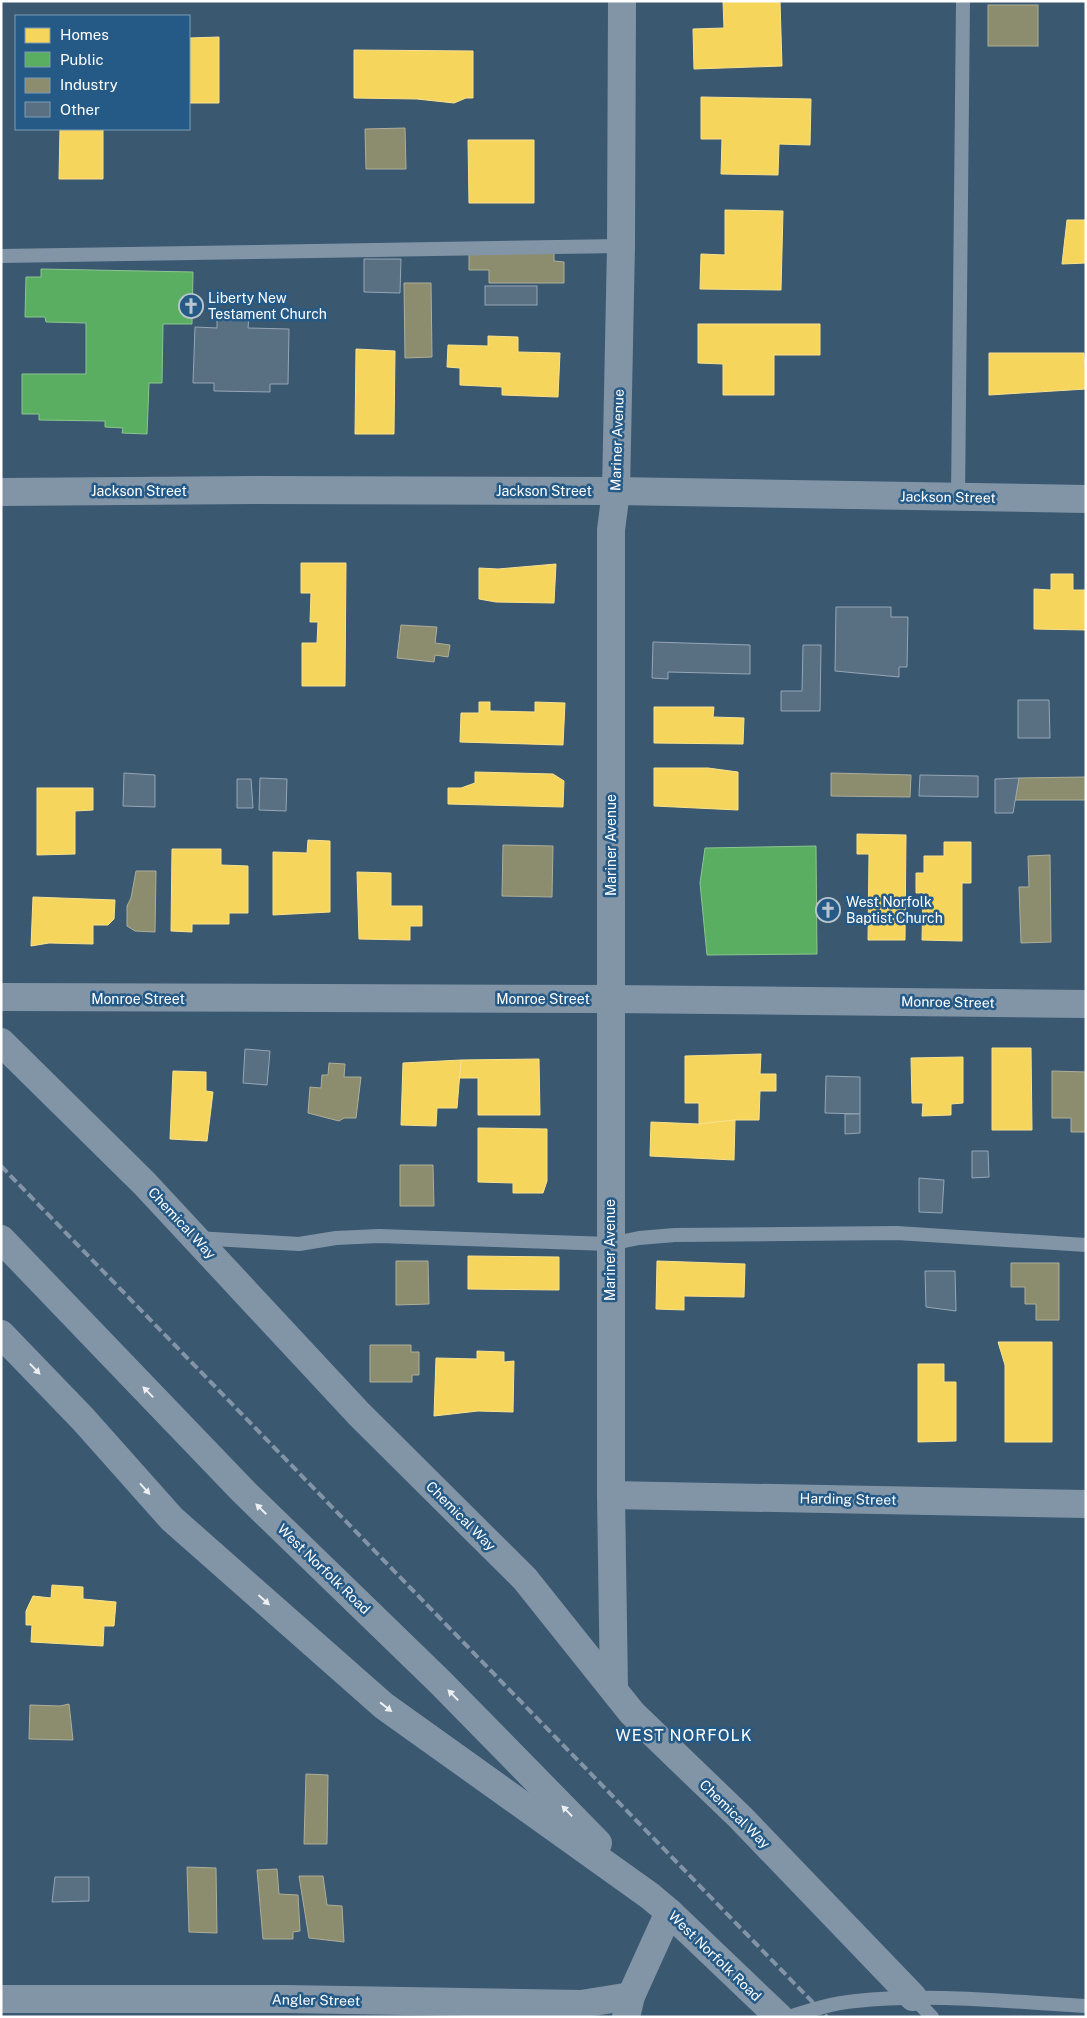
<svg xmlns="http://www.w3.org/2000/svg" width="1087" height="2018" font-family="'Public Sans',sans-serif">
  <style>
    .homes { fill: #f6d55c; stroke: #f9e28d }
    .public { fill: #5aae61; stroke: #8cc690 }
    .industry { fill: #8c8c6e; stroke: #aeae9a }
    .building { fill: #597083; stroke: #96a6b5 }
    .lines { fill: none; stroke-linecap: round; stroke-linejoin: round }
    .service { stroke: #8295a7; stroke-width: 14 }
    .minor { stroke: #8295a7; stroke-width: 28 }
    .tertiary { stroke: #8295a7; stroke-width: 28 }
    .rail { stroke: #8294a5; stroke-width: 4; stroke-dasharray: 9 4; stroke-linecap: butt }
    .oneway { fill: #eceff2 }
    .labels { text-anchor: middle; stroke-width: 5; stroke-linejoin: round; paint-order: stroke }
    .poi-label { font-size: 14px; fill: #fff; stroke: #255a87; text-anchor: start }
    .street-label { font-size: 14px; fill: #fff; stroke: #255a87 }
    .quarter-label { font-size: 16px; letter-spacing: 1px; fill: #fff; stroke: #255a87 }
  </style>
  <rect width="100%" height="100%" fill="#3b5871"/>
  <!-- homes -->
  <g class="homes">
    <polygon points="723,1 780,1 782,66 694,69 693,29 724,28"/>
    <polygon points="219,37 219,103 189,103 189,38"/>
    <polygon points="354,50 473,51 473,98 466,98 454,103 417,99 354,98"/>
    <polygon points="701,97 811,99 810,145 779,144 778,175 721,174 722,139 701,139"/>
    <polygon points="60,129 103,129 103,179 59,179"/>
    <polygon points="468,140 534,140 534,203 469,203"/>
    <polygon points="725,210 783,211 781,290 700,289 701,254 725,255"/>
    <polygon points="1067,220 1086,220 1086,263 1062,264"/>
    <polygon points="698,324 820,324 820,355 774,355 774,395 723,395 723,364 698,363"/>
    <polygon points="488,336 518,337 518,352 560,353 558,397 502,395 502,387 460,385 460,368 447,367 448,345 488,346"/>
    <polygon points="356,349 395,351 394,434 355,434"/>
    <polygon points="989,353 1084,353 1086,389 989,395"/>
    <polygon points="301,563 346,563 345,686 302,686 302,643 317,643 318,622 310,622 311,593 301,593"/>
    <polygon points="556,564 554,603 496,602 479,599 479,568 498,569"/>
    <polygon points="1051,574 1073,574 1073,590 1086,590 1086,630 1034,629 1034,589 1051,590"/>
    <polygon points="479,702 490,702 490,711 535,712 535,702 565,703 563,745 460,742 461,713 479,713"/>
    <polygon points="654,707 714,707 713,717 744,718 743,744 654,743"/>
    <polygon points="654,768 708,768 738,772 738,810 654,806"/>
    <polygon points="475,772 553,774 564,781 563,807 448,804 448,788 461,788 475,783"/>
    <polygon points="37,788 93,788 93,810 75,811 75,854 37,855"/>
    <polygon points="857,834 906,835 905,940 868,940 869,854 857,854"/>
    <polygon points="308,840 330,841 330,912 273,915 273,852 307,853"/>
    <polygon points="944,842 971,842 971,883 962,883 962,941 922,940 923,893 916,893 916,873 924,873 924,856 944,856"/>
    <polygon points="172,849 221,849 221,865 248,866 248,913 229,913 229,924 192,924 192,932 171,931"/>
    <polygon points="357,872 391,873 391,906 422,906 422,926 410,926 410,940 359,939"/>
    <polygon points="33,897 115,900 114,919 108,925 93,925 93,944 49,943 31,946"/>
    <polygon points="992,1048 1031,1048 1032,1130 992,1130"/>
    <polygon points="761,1054 760,1074 776,1074 776,1091 760,1091 759,1120 735,1120 699,1124 699,1103 685,1103 685,1056"/>
    <polygon points="963,1057 963,1103 951,1104 951,1115 922,1116 923,1103 912,1103 911,1058"/>
    <polygon points="539,1059 540,1115 478,1115 478,1078 459,1078 461,1060"/>
    <polygon points="461,1060 457,1108 437,1108 436,1126 401,1125 403,1063"/>
    <polygon points="173,1071 206,1072 206,1091 213,1092 207,1141 170,1139"/>
    <polygon points="735,1120 734,1160 650,1156 651,1122 699,1124"/>
    <polygon points="478,1128 547,1129 547,1181 543,1193 513,1193 513,1183 478,1182"/>
    <polygon points="468,1256 559,1257 559,1290 468,1289"/>
    <polygon points="657,1261 745,1264 744,1297 684,1296 684,1310 656,1309"/>
    <polygon points="998,1342 1052,1342 1052,1442 1005,1442 1005,1365"/>
    <polygon points="477,1351 504,1352 504,1362 514,1361 513,1412 478,1411 434,1416 436,1358 477,1359"/>
    <polygon points="918,1364 944,1364 944,1382 956,1382 956,1441 918,1442"/>
    <polygon points="52,1585 83,1587 83,1599 116,1602 114,1626 104,1626 103,1646 31,1642 32,1625 26,1625 26,1611 33,1596 51,1598"/>
  </g>
  <!-- public -->
  <g class="public">
    <polygon points="41,269 193,272 192,324 163,324 162,383 149,383 147,434 122,433 123,428 105,427 105,421 39,420 39,414 22,414 22,374 86,374 86,323 46,322 45,317 25,317 26,277 41,277"/>
    <polygon points="816,846 817,954 707,955 700,883 705,848"/>
  </g>
  <!-- industry -->
  <g class="industry">
    <rect x="988" y="5" width="50" height="41"/>
    <polygon points="405,128 406,169 366,169 365,129"/>
    <polygon points="469,253 554,253 554,261 564,262 564,283 489,283 489,270 469,270"/>
    <polygon points="404,283 431,283 432,357 405,358"/>
    <polygon points="401,625 437,627 435,643 450,645 448,657 435,655 434,662 397,658"/>
    <polygon points="831,773 911,775 910,797 831,796"/>
    <polygon points="1086,777 1086,800 1015,800 1019,778"/>
    <polygon points="503,845 553,846 552,897 502,896"/>
    <polygon points="1050,855 1051,942 1021,943 1019,887 1029,887 1028,856"/>
    <polygon points="136,871 156,871 155,932 135,931 127,926 127,906 131,898"/>
    <polygon points="329,1063 345,1064 344,1077 361,1077 356,1118 344,1118 339,1121 308,1113 310,1087 321,1088 322,1075 328,1075"/>
    <polygon points="1052,1071 1086,1072 1086,1132 1071,1132 1071,1118 1052,1118"/>
    <polygon points="400,1165 433,1165 434,1206 400,1206"/>
    <polygon points="396,1261 428,1261 429,1304 396,1305"/>
    <polygon points="1011,1263 1059,1263 1059,1320 1036,1320 1036,1304 1025,1304 1025,1287 1011,1287"/>
    <polygon points="370,1345 411,1345 411,1352 419,1352 419,1375 412,1375 412,1382 370,1382"/>
    <polygon points="69,1704 73,1740 29,1739 30,1705 60,1706"/>
    <polygon points="306,1774 328,1775 327,1844 304,1844"/>
    <polygon points="187,1867 216,1868 217,1933 189,1932"/>
    <polygon points="277,1869 279,1894 298,1895 300,1931 293,1932 293,1939 263,1939 257,1870"/>
    <polygon points="299,1876 323,1876 327,1905 342,1906 344,1942 309,1938"/>
  </g>
  <!-- building -->
  <g class="building">
    <polygon points="364,259 401,259 400,293 364,292"/>
    <rect x="485" y="286" width="52" height="19"/>
    <polygon points="217,316 249,316 248,328 289,329 288,384 270,384 270,392 214,391 214,383 193,383 195,327 217,328"/>
    <polygon points="836,607 891,607 891,617 908,617 907,667 899,667 899,677 835,671"/>
    <polygon points="653,642 750,645 750,674 668,672 668,679 652,678"/>
    <polygon points="803,645 821,645 820,711 781,711 781,691 802,691"/>
    <polygon points="1018,700 1049,700 1050,738 1018,738"/>
    <polygon points="124,773 155,775 155,807 123,806"/>
    <polygon points="920,775 978,776 978,797 919,796"/>
    <polygon points="260,778 287,779 286,811 259,810"/>
    <polygon points="1019,778 1013,813 995,813 995,779"/>
    <polygon points="237,779 251,779 253,808 237,808"/>
    <polygon points="245,1049 270,1051 267,1085 243,1083"/>
    <polygon points="826,1076 860,1077 860,1114 825,1113"/>
    <polygon points="845,1114 860,1114 860,1133 845,1134"/>
    <polygon points="972,1151 988,1151 989,1177 972,1178"/>
    <polygon points="919,1178 944,1180 942,1213 919,1212"/>
    <polygon points="925,1271 955,1271 956,1311 926,1307"/>
    <polygon points="55,1877 89,1877 89,1901 52,1902"/>
  </g>
  <g class="lines">
    <!-- service -->
    <g class="service">
      <polyline points="1,256 621,246"/>
      <polyline points="958,497 963,1"/>
      <polyline points="196,1238 299,1244 336,1238 379,1236 610,1244 639,1238 675,1235 897,1233 1086,1245"/>
      <polyline points="913,1997 932,2017"/>
      <path d="M 789,2017 C 811,2010 833,2003 856,2001 C 932,1993 1010,2002 1086,2006"/>
    </g>
    <!-- minor -->
    <g class="minor">
      <polyline points="1,492 255,490 616,491 1086,499"/>
      <polyline points="1,997 610,999 1086,1004"/>
      <polyline points="1,1042 144,1183 359,1414 525,1579 632,1713 741,1818 913,1997"/>
      <polyline points="611,1495 1086,1504"/>
      <polyline points="614,1689 611,1495 611,530 616,491 621,246 622,1"/>
      <polyline points="1,1999 285,1999 581,2004 631,1996"/>
      <polyline points="626,2017 631,1996 669,1912"/>
    </g>
    <!-- tertiary -->
    <g class="tertiary">
      <polyline points="1,1239 244,1492 440,1682 598,1843"/>
      <polyline points="1,1334 83,1419 172,1519 384,1706 650,1896 669,1912 779,2017"/>
    </g>
    <!-- rail -->
    <polyline class="rail" points="1,1166 827,2017"/>
  </g>
  <!-- one-way arrows -->
  <defs><path id="oneway-solid" d="M-6-.8H1V-3.2L6.5 0L1 3.2V.8H-6Z" transform="scale(1.25)"/></defs>
  <g class="oneway">
    <use href="#oneway-solid" transform="translate(35 1369) rotate(46)"/>
    <use href="#oneway-solid" transform="translate(148 1392) rotate(-134)"/>
    <use href="#oneway-solid" transform="translate(145 1489) rotate(48)"/>
    <use href="#oneway-solid" transform="translate(261 1509) rotate(-136)"/>
    <use href="#oneway-solid" transform="translate(264 1600) rotate(42)"/>
    <use href="#oneway-solid" transform="translate(453 1695) rotate(-134)"/>
    <use href="#oneway-solid" transform="translate(386 1707) rotate(38)"/>
    <use href="#oneway-solid" transform="translate(567 1811) rotate(-134)"/>
  </g>
  <!-- icons -->
  <defs>
    <symbol id="church-ring" viewBox="-11 -11 22 22"><circle r="9.5" fill="#255a87" stroke="#bac5cd" stroke-width="1.5"/><path d="M-1.2-6h2.4v3.5h3.3v2.4h-3.3V6h-2.4V-.1h-3.3v-2.4h3.3Z" fill="#bac5cd"/></symbol>
  </defs>
  <g fill-rule="evenodd">
    <use href="#church-ring" x="177" y="292" width="28" height="28"/>
    <use href="#church-ring" x="814" y="896" width="28" height="28"/>
  </g>
  <g class="labels">
    <!-- poi labels -->
    <g class="poi-label">
      <text x="208" y="303">Liberty New<tspan x="208" dy="16">Testament Church</tspan></text>
      <text x="846" y="907">West Norfolk<tspan x="846" dy="16">Baptist Church</tspan></text>
    </g>
    <!-- street labels -->
    <g class="street-label">
      <text transform="translate(617 440) rotate(-88)" y="5">Mariner Avenue</text>
      <text x="139" y="496">Jackson Street</text>
      <text x="544" y="496">Jackson Street</text>
      <text transform="translate(948 497) rotate(1)" y="5">Jackson Street</text>
      <text transform="translate(611 845) rotate(-90)" y="5">Mariner Avenue</text>
      <text x="138" y="1004">Monroe Street</text>
      <text x="543" y="1004">Monroe Street</text>
      <text transform="translate(948 1002) rotate(1)" y="5">Monroe Street</text>
      <text transform="translate(182 1223) rotate(47)" y="5">Chemical Way</text>
      <text transform="translate(610 1250) rotate(-90)" y="5">Mariner Avenue</text>
      <text transform="translate(848 1499) rotate(1)" y="5">Harding Street</text>
      <text transform="translate(461 1516) rotate(45)" y="5">Chemical Way</text>
      <text transform="translate(324 1569) rotate(44)" y="5">West Norfolk Road</text>
      <text transform="translate(735 1814) rotate(44)" y="5">Chemical Way</text>
      <text transform="translate(715 1956) rotate(44)" y="5">West Norfolk Road</text>
      <text transform="translate(316 2000) rotate(1)" y="5">Angler Street</text>
    </g>
    <!-- quarter labels -->
    <g class="quarter-label">
      <text x="684" y="1741">WEST NORFOLK</text>
    </g>
  </g>
  <!-- border -->
  <rect width="1087" height="2018" fill="none" stroke="#ffffff" stroke-width="5"/>
  <!-- legend -->
  <rect x="15" y="15" width="175" height="115" fill="#255a87" stroke="#7c9cb7"/>
  <rect x="25" y="28" width="25" height="15" fill="#f6d55c" stroke="#7c9cb7"/>
  <text x="60" y="40" font-size="15" fill="#ffffff">Homes</text>
  <rect x="25" y="52" width="25" height="15" fill="#5aae61" stroke="#7c9cb7"/>
  <text x="60" y="65" font-size="15" fill="#ffffff">Public</text>
  <rect x="25" y="78" width="25" height="15" fill="#8c8c6e" stroke="#7c9cb7"/>
  <text x="60" y="90" font-size="15" fill="#ffffff">Industry</text>
  <rect x="25" y="102" width="25" height="15" fill="#597083" stroke="#7c9cb7"/>
  <text x="60" y="115" font-size="15" fill="#ffffff">Other</text>
</svg>
